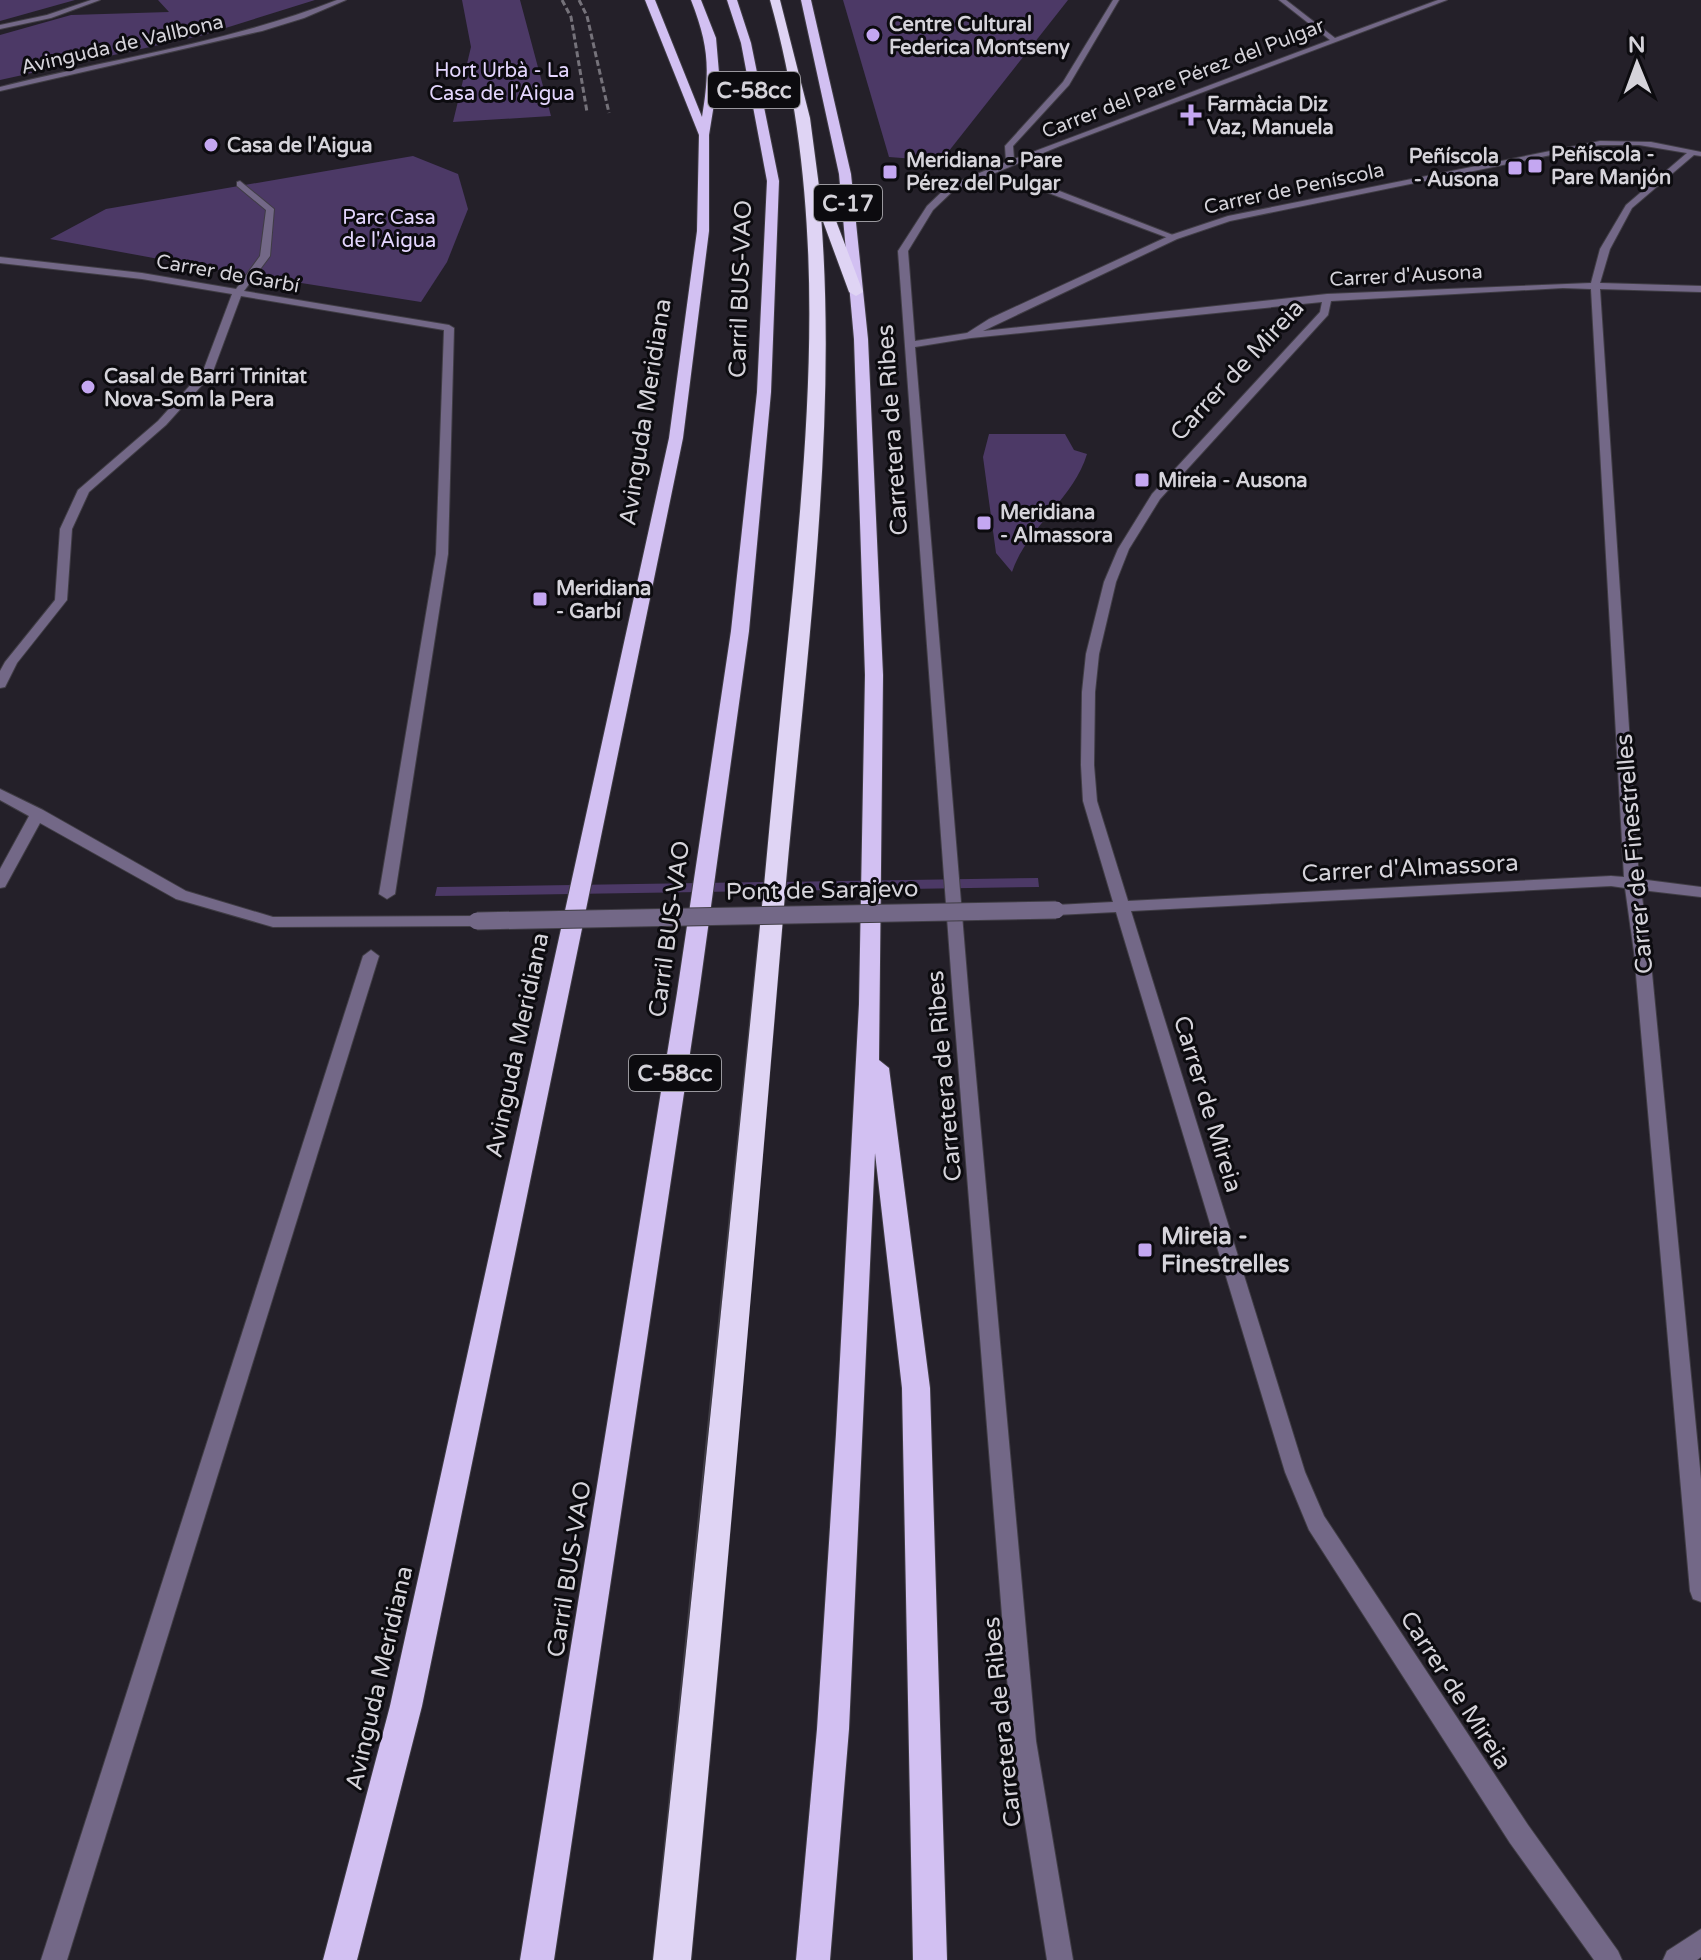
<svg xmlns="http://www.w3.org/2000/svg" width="1701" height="1960" font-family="'Varela Round',sans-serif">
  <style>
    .green { fill: #4c3966 }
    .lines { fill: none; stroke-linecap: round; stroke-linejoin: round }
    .pedestrian-casing { stroke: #403d45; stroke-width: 2 }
    .minor-casing { stroke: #403d45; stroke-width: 2 }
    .trunk-casing { stroke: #403d45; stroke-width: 2 }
    .motorway-casing { stroke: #403d45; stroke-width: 2 }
    .pedestrian { fill: #736887; fill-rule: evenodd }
    .minor { fill: #736887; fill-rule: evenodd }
    .trunk { fill: #d2c0f2; fill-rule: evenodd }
    .motorway { fill: #dfd4f4; fill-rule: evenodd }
    .rail { stroke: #75727a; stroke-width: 3; stroke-dasharray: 6 3; stroke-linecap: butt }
    .minor-bridge-casing { stroke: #403d45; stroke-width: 19; stroke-linecap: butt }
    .minor-bridge { stroke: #736887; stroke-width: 17 }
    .poi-dot { fill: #c4a7f1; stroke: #0c0b0f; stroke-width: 3 }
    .labels { text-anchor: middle; stroke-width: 6; stroke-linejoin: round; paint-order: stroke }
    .far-poi-label { font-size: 20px; font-weight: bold; fill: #d5d3da; stroke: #0c0b0f; text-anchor: start }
    .far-street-label { font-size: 20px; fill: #d5d3da; stroke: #0c0b0f }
    .far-park-label { font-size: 20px; fill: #e4d6fe; stroke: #0c0b0f }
    .shield { fill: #0c0b0f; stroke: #99979d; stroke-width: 2 }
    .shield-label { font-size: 22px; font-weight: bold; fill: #d5d3da }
    .street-label { font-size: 24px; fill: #d5d3da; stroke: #0c0b0f }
    .poi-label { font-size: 24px; font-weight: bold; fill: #d5d3da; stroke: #0c0b0f; text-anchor: start }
  </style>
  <rect width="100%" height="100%" fill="#242029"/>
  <!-- green -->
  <g class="green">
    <polygon points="0,0 75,0 0,21"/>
    <polygon points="158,0 315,0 200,36 0,80 0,35 71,15 169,12"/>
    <polygon points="462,0 520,0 551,116 453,122 471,47"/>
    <polygon points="843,0 1068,0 941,161 889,157"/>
    <polygon points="413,156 458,174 468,209 447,262 421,302 219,270 50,239 106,209"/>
    <path d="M 989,434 L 1065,434 L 1074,450 L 1087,454 C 1073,500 1027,527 1012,572 L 996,553 L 983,457 Z"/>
    <polygon points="1038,878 1039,887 435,896 437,887"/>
  </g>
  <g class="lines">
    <defs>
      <g id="pedestrian">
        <polygon points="240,181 274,209 270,256 244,291 449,325 454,328 448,554 395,894 387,899 379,894 436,554 444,330 241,296 212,374 166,425 89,492 72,529 67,600 17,663 5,687 0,688 0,671 5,662 55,600 60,529 78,490 158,421 203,371 232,294 142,279 0,263 0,257 142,273 236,289 260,256 266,210 237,186 237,182"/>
        <polygon points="1038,185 1044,185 1178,237 1171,239 1038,189"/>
        <polygon points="371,950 379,956 67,1960 41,1960 363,956"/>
      </g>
      <g id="minor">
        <polygon points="91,0 100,0 51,18 0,29 0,25 47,15"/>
        <path d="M 337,0 L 346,0 L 304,18 L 262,31 L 0,91 L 0,87 C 113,58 228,43 337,0 Z"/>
        <path d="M 1113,0 L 1119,0 L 1069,85 L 1013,146 L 1014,159 L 1330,40 L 1279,0 L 1286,0 L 1335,38 L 1438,0 L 1447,0 L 1060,146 L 954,190 L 933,210 L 908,251 L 915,341 L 967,333 L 989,319 L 1171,235 L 1228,216 L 1600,141 L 1651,142 L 1701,152 L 1701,156 L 1694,155 L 1632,208 L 1610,249 L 1600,283 L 1701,286 L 1701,292 L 1600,289 L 1639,879 L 1701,887 L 1701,897 L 1641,890 L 1650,952 L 1701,1479 L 1701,1602 L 1693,1599 L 1690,1591 L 1634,952 L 1625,888 L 1611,886 L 1131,911 L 1305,1472 L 1324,1516 L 1528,1825 L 1618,1951 L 1622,1960 L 1594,1960 L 1510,1843 L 1309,1530 L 1285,1472 L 1116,912 L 1056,915 L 1048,910 L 1056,905 L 1113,902 L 1083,801 L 1081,765 L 1082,692 L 1086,654 L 1104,582 L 1118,549 L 1152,494 L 1320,312 L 1322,302 L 971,338 L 915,347 L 969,999 L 1036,1741 L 1073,1960 L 1047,1960 L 1012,1741 L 953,999 L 898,251 L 927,206 L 948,186 L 1006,162 L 1005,146 L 1063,82 ZM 1600,145 L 1639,145 L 1687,153 L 1626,205 L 1600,249 L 1591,283 L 1327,294 L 983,331 L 1177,239 L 1230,221 ZM 1563,288 L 1591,289 L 1624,877 L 1611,876 L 1128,901 L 1097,801 L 1094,765 L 1095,692 L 1099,654 L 1116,582 L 1129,549 L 1160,499 L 1328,315 L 1331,301 Z"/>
        <polygon points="0,789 43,810 186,891 273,917 477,916 485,921 477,926 273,927 176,899 40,823 5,887 0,888 0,869 29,816 0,800"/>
        <polygon points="1701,1929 1701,1957 1697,1960 1663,1960 1667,1951"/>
      </g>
      <g id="trunk">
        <path d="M 645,0 L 655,0 L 702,117 C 710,69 709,46 691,0 L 701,0 L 716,38 L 719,73 L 709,135 L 709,231 L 683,438 L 422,1706 L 357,1960 L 323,1960 L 390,1706 L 669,438 L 697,231 L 699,135 Z"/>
        <polygon points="727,0 737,0 751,43 779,181 771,392 749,631 699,993 554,1960 520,1960 677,993 731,631 757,392 767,181 741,43"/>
        <polygon points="801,0 811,0 851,174 868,339 883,675 879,1060 889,1068 930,1388 947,1960 913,1960 902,1388 875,1153 849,1729 830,1960 796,1960 817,1729 836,1434 859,1004 865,675 854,339 839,174"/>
      </g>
      <path id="motorway" d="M 770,0 L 780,0 L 810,118 L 820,194 L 827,197 L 863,292 L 856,296 L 849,292 L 821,216 C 838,431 805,666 786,882 C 756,1242 725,1601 691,1960 L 653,1960 C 692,1602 728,1244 764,886 C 773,787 783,688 793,590 C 812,389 825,196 770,0 Z"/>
    </defs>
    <!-- pedestrian casing -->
    <use href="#pedestrian" class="pedestrian-casing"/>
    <!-- minor casing -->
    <use href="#minor" class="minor-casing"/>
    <!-- trunk casing -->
    <use href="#trunk" class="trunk-casing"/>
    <!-- motorway casing -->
    <use href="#motorway" class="motorway-casing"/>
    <!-- pedestrian -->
    <use href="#pedestrian" class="pedestrian"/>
    <!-- minor -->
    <use href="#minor" class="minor"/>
    <!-- trunk -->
    <use href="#trunk" class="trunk"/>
    <!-- motorway -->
    <use href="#motorway" class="motorway"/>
    <!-- rail -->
    <g class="rail">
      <polyline points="562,0 571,17 587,112"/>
      <polyline points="579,0 587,16 609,113"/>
    </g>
    <defs>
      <polyline id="minor-bridge" points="477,921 1056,910"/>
    </defs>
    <!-- minor-bridge casing -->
    <use href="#minor-bridge" class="minor-bridge-casing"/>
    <!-- minor-bridge -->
    <use href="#minor-bridge" class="minor-bridge"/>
  </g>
  <!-- markers -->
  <g class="poi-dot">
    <circle cx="873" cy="35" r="8"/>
    <path d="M1187 103h8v8h8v8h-8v8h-8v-8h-8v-8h8z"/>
    <circle cx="211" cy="145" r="8"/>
    <rect x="1527" y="158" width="16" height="16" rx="4"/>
    <rect x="1507" y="160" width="16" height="16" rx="4"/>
    <rect x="882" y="164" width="16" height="16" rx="4"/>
    <circle cx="88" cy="387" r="8"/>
    <rect x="1134" y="472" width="16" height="16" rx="4"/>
    <rect x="976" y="515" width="16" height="16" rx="4"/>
    <rect x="532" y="591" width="16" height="16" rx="4"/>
    <rect x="1137" y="1242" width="16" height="16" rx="4"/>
  </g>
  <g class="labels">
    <!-- far-poi labels -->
    <g class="far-poi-label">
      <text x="889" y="31">Centre Cultural<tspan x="889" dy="23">Federica Montseny</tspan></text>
      <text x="1207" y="111">Farmàcia Diz<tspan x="1207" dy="23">Vaz, Manuela</tspan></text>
      <text x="227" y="152">Casa de l'Aigua</text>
      <text x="1551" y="161">Peñíscola -<tspan x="1551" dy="23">Pare Manjón</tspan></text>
      <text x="1499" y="163" text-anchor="end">Peñíscola<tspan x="1499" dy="23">- Ausona</tspan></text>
      <text x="906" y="167">Meridiana - Pare<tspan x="906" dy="23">Pérez del Pulgar</tspan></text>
      <text x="104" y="383">Casal de Barri Trinitat<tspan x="104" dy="23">Nova-Som la Pera</tspan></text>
      <text x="1158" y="487">Mireia - Ausona</text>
      <text x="1000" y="519">Meridiana<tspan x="1000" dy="23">- Almassora</tspan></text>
      <text x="556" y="595">Meridiana<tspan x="556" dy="23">- Garbí</tspan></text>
    </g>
    <!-- far-street labels -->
    <g class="far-street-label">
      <text transform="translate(122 44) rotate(-13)" y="7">Avinguda de Vallbona</text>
      <text transform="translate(1183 78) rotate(-21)" y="7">Carrer del Pare Pérez del Pulgar</text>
      <text transform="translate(1294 188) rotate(-12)" y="7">Carrer de Peníscola</text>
      <text transform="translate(228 273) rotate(10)" y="7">Carrer de Garbí</text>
      <text transform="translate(1406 275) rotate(-3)" y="7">Carrer d'Ausona</text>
    </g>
    <!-- far-park labels -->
    <g class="far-park-label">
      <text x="502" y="77">Hort Urbà - La<tspan x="502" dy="23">Casa de l'Aigua</tspan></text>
      <text x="389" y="224">Parc Casa<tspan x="389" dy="23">de l'Aigua</tspan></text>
    </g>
    <!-- shield labels -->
    <g class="shield">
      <rect x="708" y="72" width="92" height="36" rx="6"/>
      <rect x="814" y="185" width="68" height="36" rx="6"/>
      <rect x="629" y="1055" width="92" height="36" rx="6"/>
    </g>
    <g class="shield-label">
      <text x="754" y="98">C-58cc</text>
      <text x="848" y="211">C-17</text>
      <text x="675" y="1081">C-58cc</text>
    </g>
    <!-- street labels -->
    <g class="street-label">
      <text transform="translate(740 289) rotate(-88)" y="8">Carril BUS-VAO</text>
      <text transform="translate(1237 370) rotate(-47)" y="8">Carrer de Mireia</text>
      <text transform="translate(645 412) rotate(-81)" y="8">Avinguda Meridiana</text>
      <text transform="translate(892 430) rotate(-94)" y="8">Carretera de Ribes</text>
      <text transform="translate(1634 854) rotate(-95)" y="8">Carrer de Finestrelles</text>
      <text transform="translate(1410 868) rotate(-3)" y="8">Carrer d'Almassora</text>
      <text transform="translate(822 890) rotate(-1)" y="8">Pont de Sarajevo</text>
      <text transform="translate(669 929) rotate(-82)" y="8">Carril BUS-VAO</text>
      <text transform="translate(517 1045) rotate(-78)" y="8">Avinguda Meridiana</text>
      <text transform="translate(944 1076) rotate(-95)" y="8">Carretera de Ribes</text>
      <text transform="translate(1208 1104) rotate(73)" y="8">Carrer de Mireia</text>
      <text transform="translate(569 1569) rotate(-81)" y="8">Carril BUS-VAO</text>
      <text transform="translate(379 1678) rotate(-77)" y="8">Avinguda Meridiana</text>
      <text transform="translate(1456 1690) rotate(57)" y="8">Carrer de Mireia</text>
      <text transform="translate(1002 1722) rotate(-96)" y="8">Carretera de Ribes</text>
    </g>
    <!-- poi labels -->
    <g class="poi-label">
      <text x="1161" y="1244">Mireia -<tspan x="1161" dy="28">Finestrelles</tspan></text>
    </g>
  </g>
  <!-- north arrow -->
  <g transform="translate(1637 64) rotate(359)" stroke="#0c0b0f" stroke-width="6" paint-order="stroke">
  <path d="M0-6L14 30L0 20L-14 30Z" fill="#d5d3da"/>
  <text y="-12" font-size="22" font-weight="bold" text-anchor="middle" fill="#d5d3da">N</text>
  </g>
</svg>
